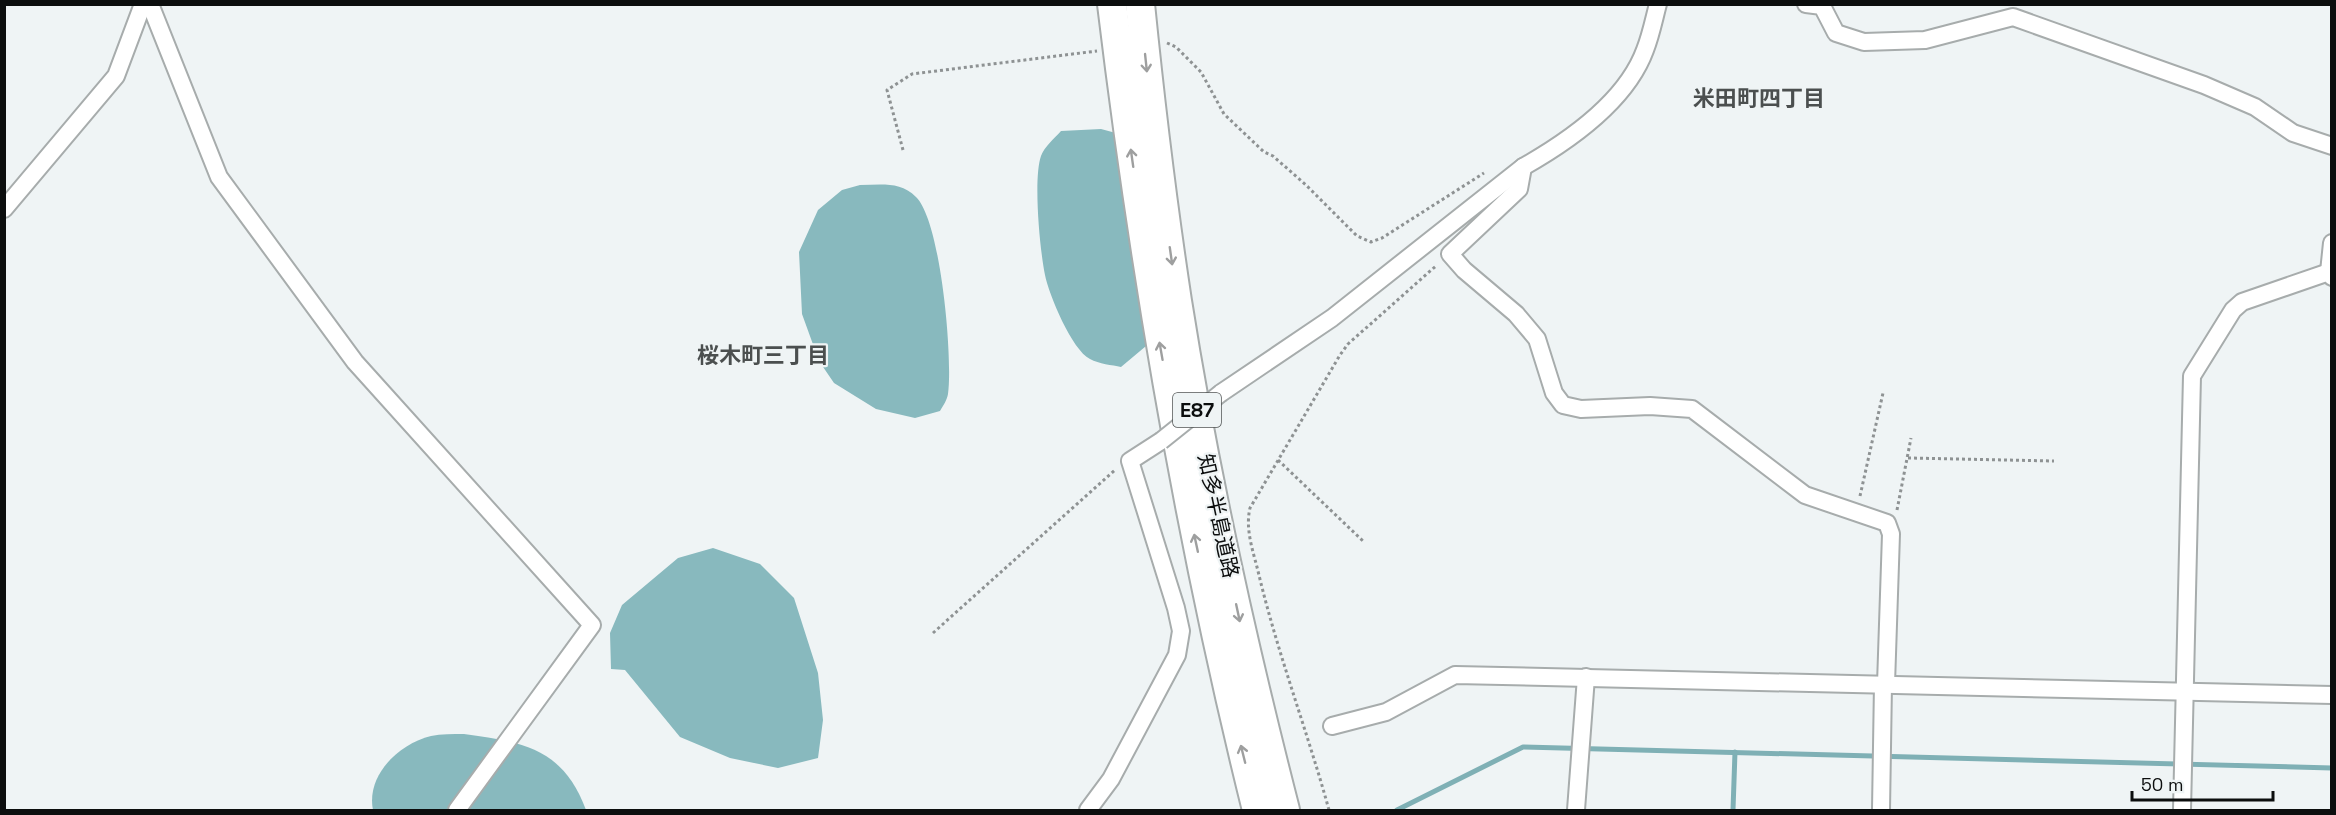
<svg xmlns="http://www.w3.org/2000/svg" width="2336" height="815" font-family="'Space Grotesk','Noto Sans JP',sans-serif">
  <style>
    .forest { fill: #88b9be }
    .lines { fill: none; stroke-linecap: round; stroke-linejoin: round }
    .stream { stroke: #7fb0b5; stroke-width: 5 }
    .street-casing { stroke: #a7acac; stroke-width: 20 }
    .highway-casing { stroke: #a7acac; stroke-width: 32 }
    .path { stroke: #8e9293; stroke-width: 3; stroke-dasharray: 3 3; stroke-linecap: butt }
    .street { stroke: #fff; stroke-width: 16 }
    .highway { stroke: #fff; stroke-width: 28 }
    .street-bridge-casing { stroke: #a7acac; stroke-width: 20; stroke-linecap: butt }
    .street-bridge { stroke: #fff; stroke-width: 16 }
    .oneway { stroke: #9e9f9f }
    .labels { text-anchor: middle; stroke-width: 4.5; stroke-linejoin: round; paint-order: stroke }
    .shield { fill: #eff4f5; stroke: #505353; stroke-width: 1.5 }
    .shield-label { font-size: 20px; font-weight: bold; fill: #0c0e0e }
    .street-label { font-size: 21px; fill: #0c0e0e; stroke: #eff4f5 }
    .neighbourhood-label { font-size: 22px; font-weight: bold; fill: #4b4f4f; stroke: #eff4f5 }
  </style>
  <rect width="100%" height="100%" fill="#eff4f5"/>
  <!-- forest -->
  <g class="forest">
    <path d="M 1101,129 L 1164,146 L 1152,341 L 1121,367 C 1112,365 1099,364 1090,359 C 1072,350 1049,295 1045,275 C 1040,251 1033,179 1041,156 C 1044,147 1055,138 1061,131 Z"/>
    <path d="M 860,185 C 881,185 900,181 916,197 C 941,221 953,359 948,394 C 947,400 943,406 940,411 L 915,418 L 876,409 L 834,383 L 819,361 L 802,314 L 799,252 L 818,210 L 842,190 Z"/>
    <polygon points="713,548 760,564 794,598 818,673 823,720 818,758 778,768 730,758 680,737 625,670 611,669 610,633 622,605 678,558"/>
    <path d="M 464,734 C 523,742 563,748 586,810 L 373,810 C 366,776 398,744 431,736 C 441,734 453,734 464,734 Z"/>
  </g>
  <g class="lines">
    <!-- stream -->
    <g class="stream">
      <polyline points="1397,810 1523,747 2332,768"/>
      <polyline points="1733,810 1735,752"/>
    </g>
    <defs>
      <g id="street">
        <polyline points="150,4 219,177 355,362 592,625 457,810"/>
        <polyline points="1806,4 1822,6 1836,33 1864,42 1925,40 2013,17 2204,85 2255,107 2293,133 2332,146"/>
        <polyline points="1523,167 1519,189 1450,254 1464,270 1516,314 1537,339 1554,393 1563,405 1581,409 1650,406 1692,409 1805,495 1887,523 1891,534 1886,684"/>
        <polyline points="4,209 116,76 143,4"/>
        <polyline points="2332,243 2329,272 2332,277"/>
        <path d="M 1221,393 L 1332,318 L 1523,167 C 1569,141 1626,102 1645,50 C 1651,35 1654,19 1658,4"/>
        <polyline points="1332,726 1386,712 1455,675 2332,695"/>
        <polyline points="1088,810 1111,779 1177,655 1181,631 1176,608 1130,461 1161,441"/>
        <polyline points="1576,810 1586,677"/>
        <polyline points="1881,810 1883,684"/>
        <polyline points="2182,810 2192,376 2233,310 2242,302 2329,272"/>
      </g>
      <g id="highway">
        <path d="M 1112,4 C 1145,276 1191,545 1257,810"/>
        <path d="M 1140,4 C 1150,103 1162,203 1177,301 C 1204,472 1242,643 1285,810"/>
      </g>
    </defs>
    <!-- street casing -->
    <use href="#street" class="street-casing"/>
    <!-- highway casing -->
    <use href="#highway" class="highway-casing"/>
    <!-- path -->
    <g class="path">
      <polyline points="1167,43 1176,47 1201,72 1224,114 1264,152 1273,156 1306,185 1357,236 1371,242 1382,238 1484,173"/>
      <polyline points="903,150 887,90 912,74 1097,51"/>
      <polyline points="1908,458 2054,461"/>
      <polyline points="1278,460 1363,541"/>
      <polyline points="1860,496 1883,393"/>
      <polyline points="1897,510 1911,438"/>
      <polyline points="933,633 1115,470"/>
      <path d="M 1329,810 C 1307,730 1277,652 1258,571 C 1253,551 1245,529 1250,508 L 1340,355 L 1348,344 L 1437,265"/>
    </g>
    <!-- street -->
    <use href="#street" class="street"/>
    <!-- highway -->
    <use href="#highway" class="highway"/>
    <defs>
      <polyline id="street-bridge" points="1161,441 1221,393"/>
    </defs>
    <!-- street-bridge casing -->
    <use href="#street-bridge" class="street-bridge-casing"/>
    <!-- street-bridge -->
    <use href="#street-bridge" class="street-bridge"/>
  </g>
  <!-- one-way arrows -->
  <defs><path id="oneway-shaft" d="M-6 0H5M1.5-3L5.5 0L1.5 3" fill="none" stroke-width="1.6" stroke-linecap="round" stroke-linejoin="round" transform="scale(1.5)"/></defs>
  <g class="oneway">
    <use href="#oneway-shaft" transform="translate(1146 63) rotate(84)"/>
    <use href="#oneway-shaft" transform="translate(1132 158) rotate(-98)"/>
    <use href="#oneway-shaft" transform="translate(1171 256) rotate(82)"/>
    <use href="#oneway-shaft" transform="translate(1161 351) rotate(-100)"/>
    <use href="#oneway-shaft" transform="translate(1196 543) rotate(-102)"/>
    <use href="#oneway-shaft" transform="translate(1238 613) rotate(78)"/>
    <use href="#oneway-shaft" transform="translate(1243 754) rotate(-104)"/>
  </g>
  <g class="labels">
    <!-- shield labels -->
    <rect class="shield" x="1173" y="393" width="48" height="34" rx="4.5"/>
    <g class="shield-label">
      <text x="1197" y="417">E87</text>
    </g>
    <!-- street labels -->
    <g class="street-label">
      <text transform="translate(1218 516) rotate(78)" y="7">知多半島道路</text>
    </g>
    <!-- neighbourhood labels -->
    <g class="neighbourhood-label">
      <text x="1759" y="106">米田町四丁目</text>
      <text x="763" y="363">桜木町三丁目</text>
    </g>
  </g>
  <!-- border -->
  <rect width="2336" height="815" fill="none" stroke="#0c0e0e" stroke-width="12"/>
  <!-- scale -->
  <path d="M2132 791v9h141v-9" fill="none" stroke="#0c0e0e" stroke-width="3"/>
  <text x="2141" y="791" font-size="18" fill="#0c0e0e" stroke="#eff4f5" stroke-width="4.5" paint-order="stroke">50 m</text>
</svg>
